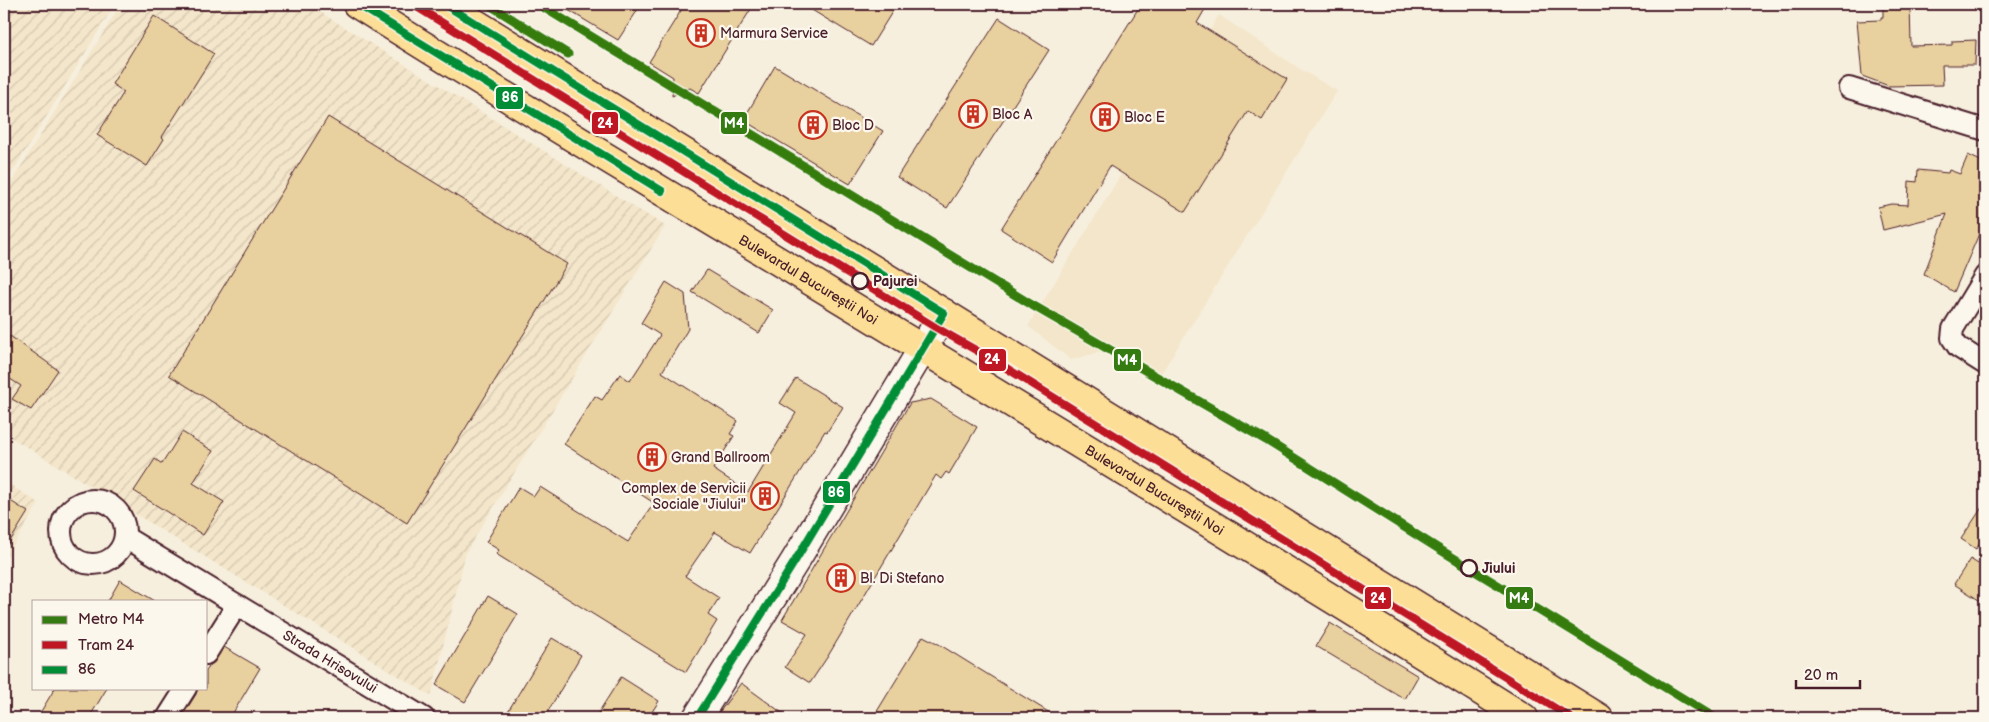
<svg xmlns="http://www.w3.org/2000/svg" width="1989" height="722" font-family="'Balsamiq Sans',sans-serif">
  <style>
    .built { fill: #f3e6ca }
    .industrial { fill: url(#industrial-furrows) }
    .building { fill: #e9d09f; stroke: #4a1f2b }
    .lines { fill: none; stroke-linecap: round; stroke-linejoin: round }
    .street-casing { stroke: #4a1f2b; stroke-width: 24 }
    .secondary-casing { stroke: #4a1f2b; stroke-width: 31 }
    .primary-casing { stroke: #4a1f2b; stroke-width: 31 }
    .street { stroke: #fbf7ec; stroke-width: 20 }
    .secondary { stroke: #fbf7ec; stroke-width: 28 }
    .primary { stroke: #fcde96; stroke-width: 28 }
    .bus-1-casing { stroke: #fbf7ec; stroke-width: 11 }
    .bus-1 { stroke: #008d36; stroke-width: 8 }
    .tram-1-casing { stroke: #fbf7ec; stroke-width: 11 }
    .tram-1 { stroke: #be1622; stroke-width: 8 }
    .metro-1-casing { stroke: #fbf7ec; stroke-width: 12 }
    .metro-1 { stroke: #347c11; stroke-width: 9 }
    .stop-dot { fill: #fbf7ec; stroke: #4a1f2b; stroke-width: 2.5 }
    .labels { text-anchor: middle; stroke-width: 4.5; stroke-linejoin: round; paint-order: stroke }
    .poi-label { font-size: 14px; fill: #4a1f2b; stroke: #fbf7ec; text-anchor: start }
    .street-label { font-size: 14px; fill: #4a1f2b; stroke: #fbf7ec }
    .stop-label { font-size: 14px; font-weight: bold; fill: #4a1f2b; stroke: #fbf7ec; text-anchor: start }
    .line-badge { stroke: #fbf7ec; stroke-width: 2 }
    .badge-label { font-size: 14px; text-anchor: middle; font-weight: bold; fill: #fff }
  </style>
  <defs>
    <pattern id="industrial-furrows" width="10" height="10" patternUnits="userSpaceOnUse" patternTransform="scale(1.25)"><rect width="10" height="10" fill="#f3e6ca"/><path d="M-1 1l2-2M0 10L10 0M9 11l2-2" fill="none" stroke="#d2c5ae"/></pattern>
  </defs>
  <rect width="100%" height="100%" fill="#f7efdd"/>
  <filter id="ink" filterUnits="userSpaceOnUse"><feTurbulence type="fractalNoise" baseFrequency=".02" numOctaves="2"/><feDisplacementMap in="SourceGraphic" scale="10" xChannelSelector="R" yChannelSelector="G"/><feConvolveMatrix kernelMatrix="1 2 1 2 8 2 1 2 1" color-interpolation-filters="sRGB"/></filter>
  <g filter="url(#ink)">
    <!-- built -->
    <polygon class="built" points="1219,15 1300,69 1337,91 1157,380 1106,350 1071,360 1028,326"/>
    <!-- industrial -->
    <g class="industrial">
      <polygon points="4,4 115,4 4,186"/>
      <polygon points="121,4 307,4 665,226 466,552 431,696 4,433 4,194"/>
      <polygon points="4,481 39,503 4,561"/>
    </g>
    <!-- building -->
    <g class="building">
      <polygon points="558,4 627,4 637,11 618,40"/>
      <polygon points="685,4 754,4 699,93 690,88 672,96 673,77 649,62"/>
      <polygon points="802,4 897,4 871,46"/>
      <polygon points="1141,4 1208,4 1197,23 1287,79 1262,120 1248,111 1185,212 1110,166 1052,262 1001,229"/>
      <polygon points="1883,4 1910,4 1911,46 1952,45 1952,41 1976,40 1975,65 1942,65 1943,85 1889,86 1862,76 1857,21 1881,20 1881,17 1883,17"/>
      <polygon points="154,16 214,54 162,137 164,139 147,166 97,135 124,92 112,84"/>
      <polygon points="999,18 1049,50 947,208 897,177"/>
      <polygon points="775,66 883,131 850,184 743,120"/>
      <polygon points="328,117 567,264 407,523 169,375"/>
      <polygon points="1968,155 1985,163 1985,220 1954,292 1924,274 1947,214 1883,230 1878,207 1891,204 1908,205 1909,181 1917,182 1918,170 1948,173 1949,170 1960,174"/>
      <polygon points="707,270 773,310 759,333 692,292"/>
      <polygon points="666,282 685,294 688,329 662,372 738,421 730,434 734,436 713,469 748,492 796,413 780,403 796,378 843,407 827,432 825,431 750,553 715,532 685,576 719,598 708,615 717,621 686,672 496,554 499,550 486,542 519,487 534,496 540,487 628,542 654,503 564,444 595,396 602,400 620,374 630,381 660,335 641,323"/>
      <polygon points="10,336 58,370 31,410 12,399 21,386 4,375 4,346"/>
      <polygon points="931,399 977,427 949,474 946,472 941,479 936,475 828,656 810,683 785,667 807,634 782,620 910,403"/>
      <polygon points="182,432 213,451 193,483 224,502 203,535 134,491 155,459 162,464"/>
      <polygon points="4,497 28,512 4,551"/>
      <polygon points="1985,503 1985,536 1976,549 1961,539"/>
      <polygon points="1970,559 1985,568 1985,604 1954,584"/>
      <polygon points="120,580 155,601 108,601"/>
      <polygon points="488,596 518,614 465,702 436,685"/>
      <polygon points="1330,623 1418,676 1405,699 1316,646"/>
      <polygon points="923,636 937,643 1058,718 873,718"/>
      <polygon points="552,638 581,655 544,718 504,718"/>
      <polygon points="224,647 260,668 230,718 181,718 196,694 198,688 206,688 206,671"/>
      <polygon points="621,677 659,701 648,718 595,718"/>
      <polygon points="741,683 789,718 715,718"/>
      <polygon points="55,688 107,688 89,718 37,718"/>
    </g>
    <g class="lines">
      <defs>
        <g id="street">
          <polyline points="1849,88 1985,130"/>
          <polyline points="1985,276 1953,329 1952,338 1958,347 1985,364"/>
          <circle cx="93" cy="532" r="32"/>
          <path id="s1" d="M 125,537 L 424,718"/>
          <polyline points="206,654 237,605"/>
          <polyline points="167,718 186,688"/>
        </g>
        <polyline id="secondary" points="697,718 795,561 944,313"/>
        <g id="primary">
          <path id="s2" d="M 357,4 C 487,86 618,165 750,244 C 1008,401 1268,557 1524,718"/>
          <path d="M 444,4 C 828,243 1214,480 1599,718"/>
        </g>
      </defs>
      <!-- street casing -->
      <use href="#street" class="street-casing"/>
      <!-- secondary casing -->
      <use href="#secondary" class="secondary-casing"/>
      <!-- primary casing -->
      <use href="#primary" class="primary-casing"/>
      <!-- street -->
      <use href="#street" class="street"/>
      <!-- secondary -->
      <use href="#secondary" class="secondary"/>
      <!-- primary -->
      <use href="#primary" class="primary"/>
      <defs>
        <g id="bus-1">
          <polyline points="357,4 662,191"/>
          <polyline points="444,4 944,313 795,561 697,718"/>
        </g>
      </defs>
      <!-- bus-1 casing -->
      <use href="#bus-1" class="bus-1-casing"/>
      <!-- bus-1 -->
      <use href="#bus-1" class="bus-1"/>
      <defs>
        <polyline id="tram-1" points="412,4 935,327 995,361 1571,718"/>
      </defs>
      <!-- tram-1 casing -->
      <use href="#tram-1" class="tram-1-casing"/>
      <!-- tram-1 -->
      <use href="#tram-1" class="tram-1"/>
      <defs>
        <g id="metro-1">
          <polyline points="488,4 568,54"/>
          <polyline points="538,4 1032,305 1266,440 1439,549 1715,718"/>
        </g>
      </defs>
      <!-- metro-1 casing -->
      <use href="#metro-1" class="metro-1-casing"/>
      <!-- metro-1 -->
      <use href="#metro-1" class="metro-1"/>
    </g>
  </g>
  <!-- icons -->
  <defs>
    <symbol id="building-ring" viewBox="-11 -11 22 22"><circle r="9.5" fill="#fbf7ec" stroke="#c8321e" stroke-width="1.5"/><path d="M-4-6H4V6H1V3H-1V6H-4ZM-2.5-4.3h1.7v1.8h-1.7ZM.8-4.3h1.7v1.8H.8ZM-2.5-1h1.7V.8h-1.7ZM.8-1h1.7V.8H.8Z" fill="#c8321e"/></symbol>
  </defs>
  <g fill-rule="evenodd">
    <use href="#building-ring" x="685" y="17" width="32" height="32"/>
    <use href="#building-ring" x="957" y="98" width="32" height="32"/>
    <use href="#building-ring" x="1089" y="101" width="32" height="32"/>
    <use href="#building-ring" x="797" y="109" width="32" height="32"/>
    <use href="#building-ring" x="636" y="441" width="32" height="32"/>
    <use href="#building-ring" x="749" y="480" width="32" height="32"/>
    <use href="#building-ring" x="825" y="562" width="32" height="32"/>
  </g>
  <!-- markers -->
  <g class="stop-dot">
    <circle cx="860" cy="281" r="8"/>
    <circle cx="1469" cy="568" r="8"/>
  </g>
  <g class="labels">
    <!-- poi labels -->
    <g class="poi-label">
      <text x="720" y="38">Marmura Service</text>
      <text x="992" y="119">Bloc A</text>
      <text x="1124" y="122">Bloc E</text>
      <text x="832" y="130">Bloc D</text>
      <text x="671" y="462">Grand Ballroom</text>
      <text x="746" y="493" text-anchor="end">Complex de Servicii<tspan x="746" dy="16">Sociale "Jiului"</tspan></text>
      <text x="860" y="583">Bl. Di Stefano</text>
    </g>
    <!-- street labels -->
    <g class="street-label">
      <text dy="5" stroke="none"><textPath href="#s2" startOffset="529">Bulevardul Bucureștii Noi</textPath></text>
      <text dy="5" stroke="none"><textPath href="#s2" startOffset="934">Bulevardul Bucureștii Noi</textPath></text>
      <text dy="5" stroke="none"><textPath href="#s1" startOffset="240">Strada Hrisovului</textPath></text>
    </g>
    <!-- stop labels -->
    <g class="stop-label">
      <text x="873" y="286">Pajurei</text>
      <text x="1482" y="573">Jiului</text>
    </g>
  </g>
  <g class="line-badge">
    <rect x="495" y="86" width="29" height="24" rx="5" fill="#008d36"/>
    <rect x="591" y="111" width="28" height="24" rx="5" fill="#be1622"/>
    <rect x="720" y="111" width="28" height="24" rx="5" fill="#347c11"/>
    <rect x="978" y="348" width="29" height="24" rx="5" fill="#be1622"/>
    <rect x="1113" y="348" width="29" height="24" rx="5" fill="#347c11"/>
    <rect x="822" y="480" width="29" height="24" rx="5" fill="#008d36"/>
    <rect x="1505" y="586" width="29" height="24" rx="5" fill="#347c11"/>
    <rect x="1364" y="586" width="28" height="24" rx="5" fill="#be1622"/>
  </g>
  <g class="badge-label">
    <text x="510" y="102">86</text>
    <text x="605" y="128">24</text>
    <text x="734" y="128">M4</text>
    <text x="992" y="364">24</text>
    <text x="1127" y="365">M4</text>
    <text x="836" y="497">86</text>
    <text x="1519" y="603">M4</text>
    <text x="1378" y="603">24</text>
  </g>
  <!-- margin -->
  <rect width="1989" height="722" fill="none" stroke="#fbf7ec" stroke-width="20"/>
  <rect x="10" y="10" width="1969" height="702" fill="none" stroke="#4a1f2b" stroke-width="2" filter="url(#ink)"/>
  <!-- legend -->
  <rect x="32" y="600" width="175" height="90" fill="#fbf7ec" stroke="#b4a19f"/>
  <rect x="42" y="616" width="25" height="8" fill="#347c11" stroke="#b4a19f"/>
  <text x="78" y="624" font-size="15" fill="#4a1f2b">Metro M4</text>
  <rect x="42" y="641" width="25" height="8" fill="#be1622" stroke="#b4a19f"/>
  <text x="78" y="650" font-size="15" fill="#4a1f2b">Tram 24</text>
  <rect x="42" y="666" width="25" height="8" fill="#008d36" stroke="#b4a19f"/>
  <text x="78" y="674" font-size="15" fill="#4a1f2b">86</text>
  <!-- scale -->
  <path d="M1796 680v8h64v-8" fill="none" stroke="#4a1f2b" stroke-width="2.5"/>
  <text x="1804" y="680" font-size="15" fill="#4a1f2b" stroke="#fbf7ec" stroke-width="4" paint-order="stroke">20 m</text>
</svg>
